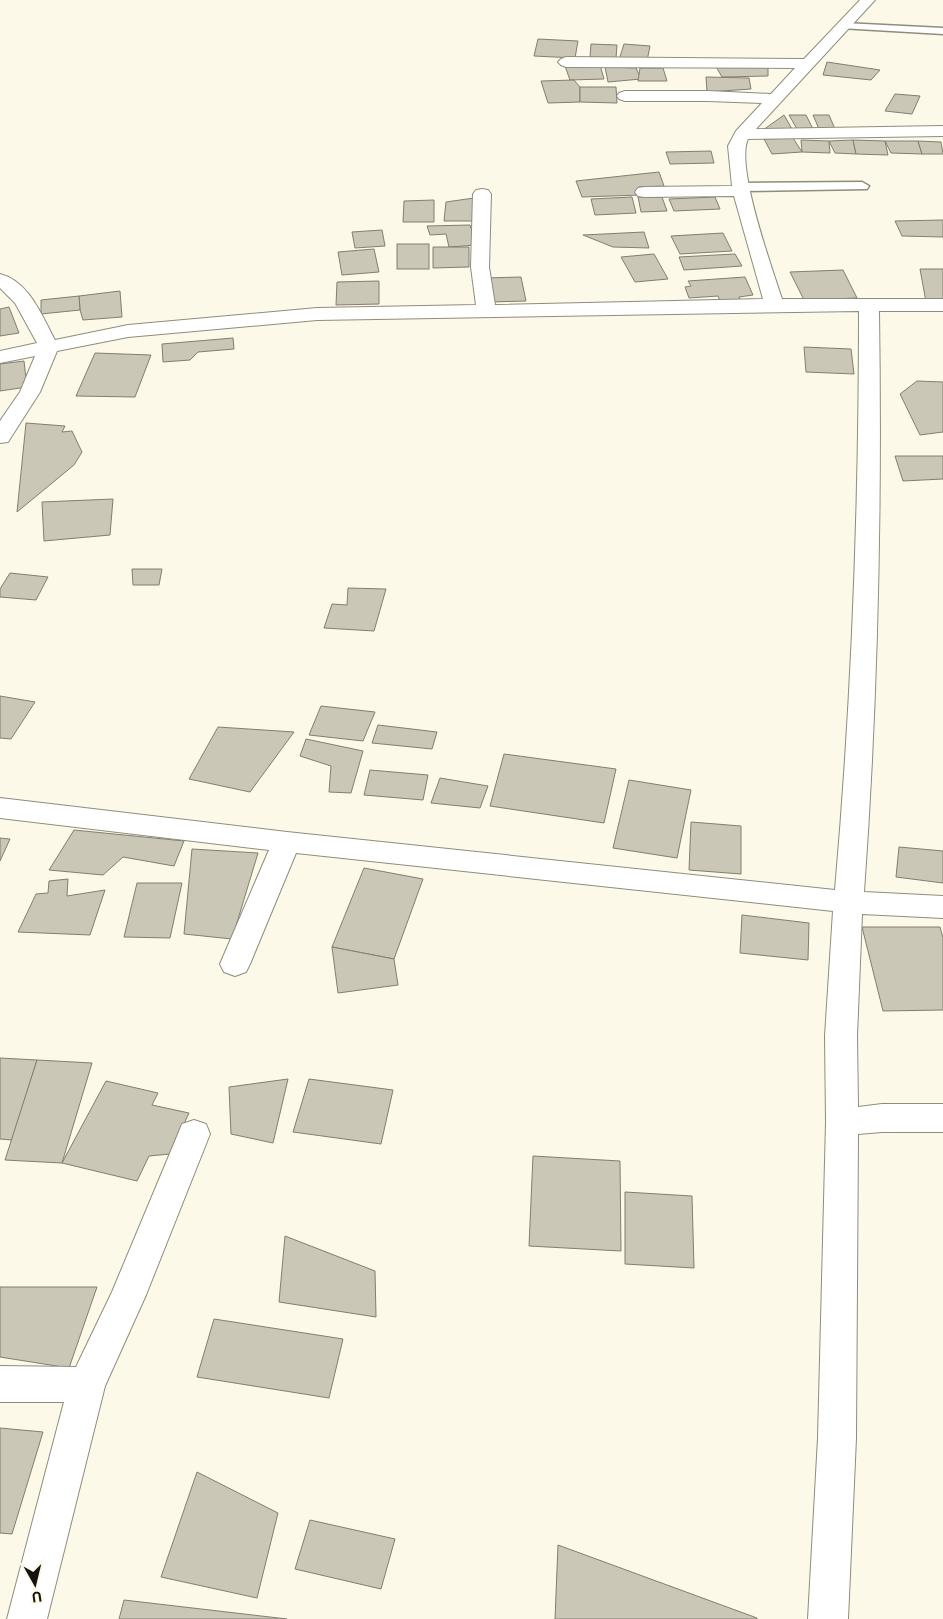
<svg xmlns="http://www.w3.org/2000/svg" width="943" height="1619" font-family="'Public Sans',sans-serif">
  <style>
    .building { fill: #cbc7b7; stroke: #827e70 }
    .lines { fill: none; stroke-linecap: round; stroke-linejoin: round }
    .service-casing { stroke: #908c7d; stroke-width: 3 }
    .minor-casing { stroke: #908c7d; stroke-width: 2 }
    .service { fill: #fff; fill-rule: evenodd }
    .minor { fill: #fff; fill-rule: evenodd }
  </style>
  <rect width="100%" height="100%" fill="#fdf9e8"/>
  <!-- building -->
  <g class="building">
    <polygon points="538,39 578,41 575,58 534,56"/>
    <polygon points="591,44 617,45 616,58 590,57"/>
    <polygon points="624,44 650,46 647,61 619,60"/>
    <polygon points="827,62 880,70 871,80 823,75"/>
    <polygon points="600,65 604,79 570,80 565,66"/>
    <polygon points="715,65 768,66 768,76 722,77"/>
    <polygon points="605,67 636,68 641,79 608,82"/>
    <polygon points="640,68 663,68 667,81 638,81"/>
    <polygon points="706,77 749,78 751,89 707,92"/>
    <polygon points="574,80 580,87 580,102 548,103 541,81"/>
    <polygon points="580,87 616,87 617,103 580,102"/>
    <polygon points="895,94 920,96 912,114 885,111"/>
    <polygon points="784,115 792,129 763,130"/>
    <polygon points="789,115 806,115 813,129 797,129"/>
    <polygon points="813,115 829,115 835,129 819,129"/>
    <polygon points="793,138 802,152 772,154 764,139"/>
    <polygon points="801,140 829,141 830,153 802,152"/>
    <polygon points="853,140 856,154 835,153 829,141"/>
    <polygon points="853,140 885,141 888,155 856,154"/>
    <polygon points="885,141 918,141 922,154 891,153"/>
    <polygon points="918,141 941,142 943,154 922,154"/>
    <polygon points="711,151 714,163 670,164 666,152"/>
    <polygon points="659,172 664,186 639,187 641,195 582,197 576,181"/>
    <polygon points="632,197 636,213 595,215 591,199"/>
    <polygon points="638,197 662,197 667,211 641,212"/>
    <polygon points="715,197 720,209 674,211 669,199"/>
    <polygon points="474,198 473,221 444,221 446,202"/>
    <polygon points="434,200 434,222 403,222 404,201"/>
    <polygon points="943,220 943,237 902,236 895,221"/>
    <polygon points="470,225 477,245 449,247 446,234 430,235 427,226"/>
    <polygon points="382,230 385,246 355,248 352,232"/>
    <polygon points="644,232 649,248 613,247 583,235"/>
    <polygon points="723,233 732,251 680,254 671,236"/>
    <rect x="397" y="244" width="32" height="25"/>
    <polygon points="433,247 469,247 469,267 433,268"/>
    <polygon points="374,249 379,272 342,275 338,252"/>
    <polygon points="654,254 668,279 635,282 621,257"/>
    <polygon points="735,254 742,266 684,270 679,257"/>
    <polygon points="920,269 943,269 943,302 926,302"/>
    <polygon points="843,270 857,298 804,300 790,272"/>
    <polygon points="521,277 526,301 489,302 485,278"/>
    <polygon points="745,277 753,295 739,297 743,304 722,306 718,296 689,298 685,287 691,286 688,281"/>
    <polygon points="379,281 379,304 336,305 337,282"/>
    <polygon points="120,291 122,317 83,320 80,310 79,296"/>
    <polygon points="79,296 80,310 41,314 41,300"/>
    <polygon points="9,307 19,333 0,336 0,309"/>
    <polygon points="233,338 234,349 198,352 190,360 163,362 162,344"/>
    <polygon points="804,347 851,349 854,374 806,372"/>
    <polygon points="95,353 151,355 135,397 76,396"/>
    <polygon points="24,361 27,387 0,391 0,364"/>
    <polygon points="917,381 943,382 943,432 920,435 900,394"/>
    <polygon points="26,423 65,426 62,432 72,431 82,452 74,465 17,512"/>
    <polygon points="895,456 943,456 943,479 903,481"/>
    <polygon points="113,499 110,535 44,541 42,502"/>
    <polygon points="132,569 162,569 159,585 133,585"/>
    <polygon points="10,573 48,577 36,600 0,597 0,589"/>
    <polygon points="348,588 386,589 374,631 324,628 332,604 347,605"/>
    <polygon points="0,696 35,702 11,739 0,738"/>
    <polygon points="321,706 375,712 363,741 309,735"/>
    <polygon points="378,725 437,732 432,749 372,743"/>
    <polygon points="218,727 294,732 250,792 189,779"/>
    <polygon points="306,739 363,751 351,793 329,792 331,766 300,756"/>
    <polygon points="504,754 616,769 604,823 490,806"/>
    <polygon points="370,770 428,775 423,800 364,795"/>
    <polygon points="440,778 488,786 480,808 431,803"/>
    <polygon points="629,780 691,790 677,858 613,848"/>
    <polygon points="691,822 741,826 741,874 689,870"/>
    <polygon points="74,830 184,841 174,866 123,857 103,875 49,870"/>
    <polygon points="0,838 10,839 0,861"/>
    <polygon points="899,847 943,851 943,883 896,877"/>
    <polygon points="192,849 258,853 232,939 184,934"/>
    <polygon points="364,868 423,879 394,959 332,947"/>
    <polygon points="68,879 67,896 105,890 90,935 18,932 36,894 48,893 49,881"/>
    <polygon points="137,883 182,883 170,938 124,937"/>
    <polygon points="742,915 809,923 808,960 740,953"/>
    <polygon points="862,927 940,927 943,938 943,1010 883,1011"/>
    <polygon points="332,947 394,959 398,985 338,993"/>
    <polygon points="0,1058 37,1060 12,1140 0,1139"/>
    <polygon points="37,1060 92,1063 62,1163 5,1160"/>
    <polygon points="288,1079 273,1143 231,1134 229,1087"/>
    <polygon points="309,1079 393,1090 381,1144 293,1132"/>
    <polygon points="106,1081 158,1093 152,1105 189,1113 170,1154 149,1156 137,1181 62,1163"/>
    <polygon points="533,1156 620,1161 621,1251 529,1246"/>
    <polygon points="625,1192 692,1196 694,1268 625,1264"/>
    <polygon points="285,1236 375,1271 376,1317 279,1302"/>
    <polygon points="0,1287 97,1287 69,1368 0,1357"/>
    <polygon points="214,1319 343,1339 329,1398 197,1377"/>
    <polygon points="0,1428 43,1432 12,1534 0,1533"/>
    <polygon points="197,1472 278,1513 257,1598 161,1577"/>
    <polygon points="310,1520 395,1539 381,1589 295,1569"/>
    <polygon points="558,1545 757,1618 757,1619 555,1619"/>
    <polygon points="124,1600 287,1619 119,1619"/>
  </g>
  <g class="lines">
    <defs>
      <g id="service">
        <polygon points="844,23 943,28 943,34 840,28 838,26"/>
        <polygon points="862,182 869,186 867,189 741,191 734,187 741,183"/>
      </g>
      <g id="minor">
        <path d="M 860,0 L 875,0 L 756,129 L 943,126 L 943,136 L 748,139 C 735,165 772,268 782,299 L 943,299 L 943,311 L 879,311 C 882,505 878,698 864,892 L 943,896 L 943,918 L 862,914 L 857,1036 L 858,1107 L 882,1104 L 943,1104 L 943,1132 L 882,1132 L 858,1134 L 856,1438 L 848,1619 L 808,1619 L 818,1438 L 826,1122 L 825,1036 L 833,911 L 296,853 L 250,964 L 246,972 L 235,976 L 224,972 L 220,964 L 269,850 L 0,818 L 0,798 L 287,832 L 835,890 C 852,697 859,504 859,311 L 317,320 L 128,337 L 57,351 L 40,392 L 8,442 L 0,443 L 0,421 L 20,392 L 35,356 L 0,363 L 0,351 L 37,343 L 15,303 L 0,288 L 0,274 C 29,281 42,316 55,340 L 128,325 L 317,308 L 476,305 L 471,267 L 473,194 L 476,190 L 482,189 L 488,190 L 491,194 L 489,267 L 495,305 L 763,299 L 734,196 L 644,197 L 638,196 L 635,192 L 638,188 L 644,187 L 732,186 L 728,146 L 736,131 L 762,103 L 708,101 L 625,101 L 619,99 L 617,96 L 619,93 L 625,91 L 708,91 L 771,94 L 795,68 L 566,67 L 561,65 L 558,62 L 561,59 L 566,57 L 804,59 Z"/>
        <polygon points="194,1120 206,1124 210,1134 146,1295 105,1386 47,1619 7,1619 64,1402 0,1402 0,1366 76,1367 112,1292 178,1134 182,1124"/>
      </g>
    </defs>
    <!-- service casing -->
    <use href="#service" class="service-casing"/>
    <!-- minor casing -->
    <use href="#minor" class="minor-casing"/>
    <!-- service -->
    <use href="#service" class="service"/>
    <!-- minor -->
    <use href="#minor" class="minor"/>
  </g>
  <!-- north arrow -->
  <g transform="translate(35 1584) rotate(172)" stroke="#fdf9e8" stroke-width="4" paint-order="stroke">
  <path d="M0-4L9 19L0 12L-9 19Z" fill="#15130e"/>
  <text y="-8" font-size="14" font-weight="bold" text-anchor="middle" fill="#15130e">U</text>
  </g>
</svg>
